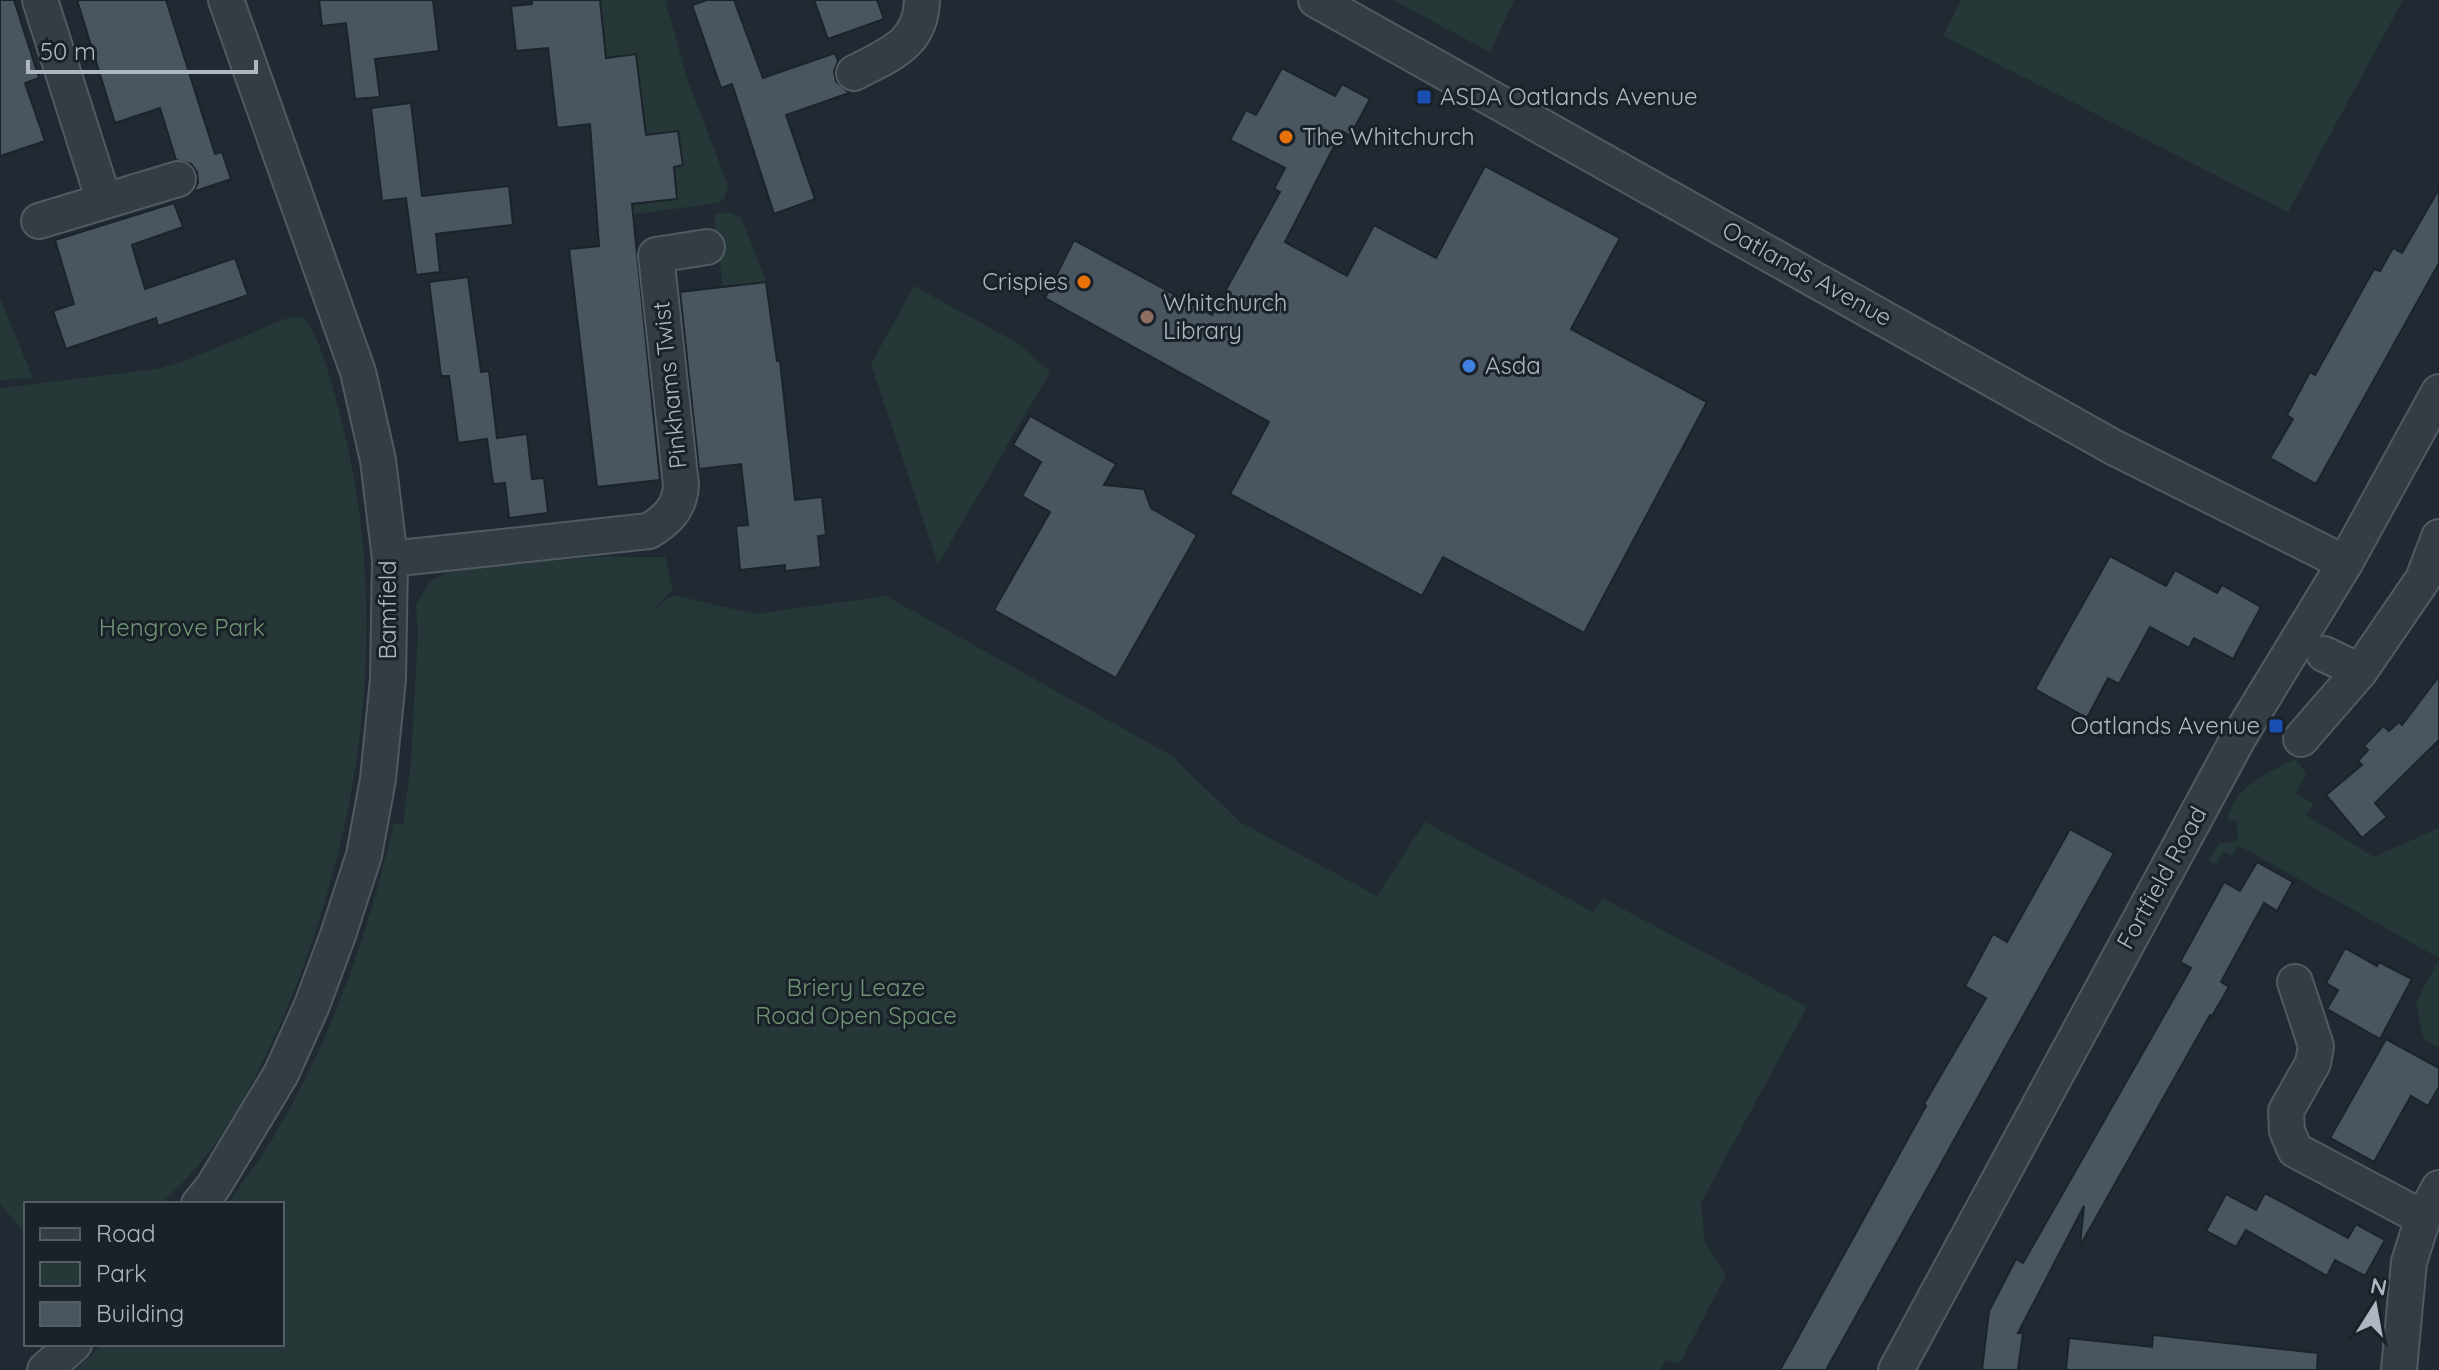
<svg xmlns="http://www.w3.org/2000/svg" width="2439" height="1370" font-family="Quicksand,sans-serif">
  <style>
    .green { fill: #253837 }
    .building { fill: #49555f; stroke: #1b232b; stroke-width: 2 }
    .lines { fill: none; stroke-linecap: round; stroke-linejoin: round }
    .minor-casing { stroke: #515a62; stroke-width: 38 }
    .minor { stroke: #343c44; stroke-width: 34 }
    .transit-dot { fill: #1a4fb4; stroke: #192129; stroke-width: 3 }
    .food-dot { fill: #e8710a; stroke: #192129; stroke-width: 3 }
    .education-dot { fill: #8d6e63; stroke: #192129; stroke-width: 3 }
    .shop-dot { fill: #3f7fe0; stroke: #192129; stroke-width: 3 }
    .labels { text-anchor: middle; stroke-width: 6; stroke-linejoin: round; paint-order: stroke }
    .poi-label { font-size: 24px; fill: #aeb7c1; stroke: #192129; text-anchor: start }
    .street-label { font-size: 24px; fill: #aeb7c1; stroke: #192129 }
    .park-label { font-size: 24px; fill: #709574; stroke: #192129 }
  </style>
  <rect width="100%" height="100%" fill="#212a33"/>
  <!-- green -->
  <g class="green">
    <polygon points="600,0 665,0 688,81 728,186 724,199 719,203 634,214 632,200 674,167 683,165 678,131 646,135 645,121 636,121 640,88 636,55 606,58"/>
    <polygon points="1393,0 1514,0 1490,52"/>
    <polygon points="1961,0 2403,0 2288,212 1943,36"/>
    <polygon points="729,212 742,219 766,282 723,288 714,214"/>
    <polygon points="914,286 1019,344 1050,372 938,564 871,364"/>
    <polygon points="0,298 33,378 0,380"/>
    <path d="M 298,317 L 304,318 C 320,333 337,402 343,426 C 393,630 360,846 275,1036 C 246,1098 214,1160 159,1204 L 26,1204 L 26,1234 L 0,1204 L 0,388 L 157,369 L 185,361 L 285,319 Z"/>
    <path d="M 597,557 L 665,557 L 673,590 L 650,612 L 673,595 L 754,614 L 886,596 L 1172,756 L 1240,822 L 1377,896 L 1425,822 L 1593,912 L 1602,898 L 1807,1007 L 1701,1203 L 1705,1243 L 1726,1275 L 1680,1363 L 1665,1360 L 1660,1370 L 76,1370 L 103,1344 L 282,1344 L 282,1204 L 228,1204 C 244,1180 262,1157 276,1133 C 333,1036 369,931 394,823 L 403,824 L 411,761 L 418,632 L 416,605 L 429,582 L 456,568 Z"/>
    <path d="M 2295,759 L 2306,773 L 2296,794 L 2314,804 L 2306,815 L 2374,857 L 2439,828 L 2439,958 L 2238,845 L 2233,856 L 2223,852 L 2217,864 L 2208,861 L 2219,844 L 2238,840 L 2237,821 L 2228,820 C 2234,785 2267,774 2295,759 Z"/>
    <polygon points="2439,960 2439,1048 2423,1038 2416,1002"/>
  </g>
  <!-- building -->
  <g class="building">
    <polygon points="0,0 14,0 39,78 25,83 45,141 0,156"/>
    <polygon points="77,0 166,0 215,154 222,152 231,179 193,192 198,183 197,172 191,164 176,160 160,108 115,123"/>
    <polygon points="319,0 433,0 439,51 375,59 380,97 355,99 346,23 322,26"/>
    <polygon points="532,0 600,0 606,58 636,54 646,135 678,131 683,165 674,167 677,199 632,204 660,480 597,487 569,249 599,246 590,124 557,128 548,48 516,51 511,6 532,4"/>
    <polygon points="707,0 734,0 763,78 835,53 838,61 834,71 836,81 849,93 786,115 815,199 774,214 732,84 721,88 692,5"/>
    <polygon points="814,0 877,0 884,19 828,39"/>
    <polygon points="1282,68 1335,96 1342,84 1370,99 1350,136 1342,131 1285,242 1347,276 1374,225 1436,258 1485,166 1620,238 1571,329 1707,402 1584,633 1443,557 1422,596 1230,494 1269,422 1045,298 1074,240 1212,315 1280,192 1274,189 1285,168 1230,140 1246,110 1256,115"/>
    <polygon points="411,103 422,196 509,186 513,225 436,234 440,272 416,275 406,198 382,201 371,108"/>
    <polygon points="2439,189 2439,263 2316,484 2270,458 2293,419 2287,415 2310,372 2315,375 2374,269 2380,271 2393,248 2402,253"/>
    <polygon points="174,203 183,227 132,245 145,289 235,258 248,295 158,326 156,318 66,349 53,311 74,304 55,240"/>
    <polygon points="468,277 481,372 489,371 497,438 527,434 532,479 544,478 548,513 509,518 505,483 493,484 487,439 458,443 449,376 441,376 429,282"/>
    <polygon points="766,282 777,361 780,361 795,500 822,497 826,535 818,536 821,567 785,571 785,565 740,570 736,526 748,525 741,464 699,469 680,292"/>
    <polygon points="1030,416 1116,464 1104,485 1144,489 1151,508 1197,535 1116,678 994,610 1050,512 1022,496 1041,462 1013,445"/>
    <polygon points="2110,556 2166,586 2175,570 2217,593 2222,585 2261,607 2233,659 2194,638 2189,648 2150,627 2119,684 2108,678 2087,718 2035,689"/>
    <polygon points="2439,676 2439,740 2375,803 2387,817 2362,838 2326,795 2362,765 2358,761 2368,750 2364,746 2383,726 2389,731 2399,722 2402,725"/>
    <polygon points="2070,829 2114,853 1826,1370 1780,1370 1926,1106 1924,1104 1986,998 1965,986 1993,934 2007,942"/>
    <polygon points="2257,862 2293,882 2277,911 2264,903 2221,982 2229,987 2212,1016 2210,1015 2080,1246 2084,1206 2018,1333 2023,1333 2018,1370 1982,1370 1989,1311 2016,1259 2023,1263 2191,968 2180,962 2224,882 2240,891"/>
    <polygon points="2345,948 2377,966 2379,962 2412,979 2380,1039 2327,1009 2338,990 2326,983"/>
    <polygon points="2386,1039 2439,1068 2439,1087 2428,1106 2411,1096 2374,1162 2330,1138"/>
    <polygon points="2265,1193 2348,1238 2356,1224 2385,1240 2365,1276 2335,1260 2327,1276 2246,1230 2236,1247 2206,1231 2226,1194 2256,1210"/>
    <polygon points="2153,1335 2318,1353 2317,1370 2066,1370 2069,1338 2152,1347"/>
  </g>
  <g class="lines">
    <defs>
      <g id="minor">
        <polyline points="40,0 104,201"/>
        <polyline points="1316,0 2113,447 2345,563"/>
        <path d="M 854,73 C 888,55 921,45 922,0"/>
        <polyline points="39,221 178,179"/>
        <path d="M 390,559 L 649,531 C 667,520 680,508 681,485 L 656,255 L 707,247"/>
        <polyline points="2324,654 2360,671"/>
        <polyline points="2301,739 2360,671 2423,579 2439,537"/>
        <polyline points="2295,982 2316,1046 2313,1063 2286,1111 2287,1131 2295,1150 2423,1218"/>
        <polyline points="199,1204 213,1187 281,1074 312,1005 338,935 364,855 378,779 388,679 390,559 378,460 358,372 226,0"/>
        <polyline points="45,1370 74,1344"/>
        <polyline points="1896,1370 2239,737 2345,563 2439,392"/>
        <polyline points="2399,1370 2409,1262 2423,1218 2439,1188"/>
      </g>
    </defs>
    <!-- minor casing -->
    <use href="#minor" class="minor-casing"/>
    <!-- minor -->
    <use href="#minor" class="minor"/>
  </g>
  <!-- markers -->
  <g class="transit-dot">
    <rect x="1416" y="89" width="16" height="16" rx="4"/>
    <rect x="2268" y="718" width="16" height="16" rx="4"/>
  </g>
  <g class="food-dot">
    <circle cx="1286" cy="137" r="8"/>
    <circle cx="1084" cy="282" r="8"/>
  </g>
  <circle class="education-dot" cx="1147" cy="317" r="8"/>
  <circle class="shop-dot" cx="1469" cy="366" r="8"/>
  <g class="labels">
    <!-- poi labels -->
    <g class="poi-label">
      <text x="1440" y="105">ASDA Oatlands Avenue</text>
      <text x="1302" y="145">The Whitchurch</text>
      <text x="1068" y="290" text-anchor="end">Crispies</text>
      <text x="1163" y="311">Whitchurch<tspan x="1163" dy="28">Library</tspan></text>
      <text x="1485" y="374">Asda</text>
      <text x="2260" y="734" text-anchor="end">Oatlands Avenue</text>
    </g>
    <!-- street labels -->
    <g class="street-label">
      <text transform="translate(1807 274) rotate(29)" y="8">Oatlands Avenue</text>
      <text transform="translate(670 385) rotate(-96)" y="8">Pinkhams Twist</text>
      <text transform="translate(388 610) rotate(-90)" y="8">Bamfield</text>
      <text transform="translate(2162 878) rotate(-61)" y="8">Fortfield Road</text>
    </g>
    <!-- park labels -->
    <g class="park-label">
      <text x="182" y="636">Hengrove Park</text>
      <text x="856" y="996">Briery Leaze<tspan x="856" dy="28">Road Open Space</tspan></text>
    </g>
  </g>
  <!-- legend -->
  <rect x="24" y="1202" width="260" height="144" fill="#192129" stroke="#555d66" stroke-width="2"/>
  <rect x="40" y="1228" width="40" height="12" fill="#343c44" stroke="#555d66" stroke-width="2"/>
  <text x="96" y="1242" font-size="24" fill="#aeb7c1">Road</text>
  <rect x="40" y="1262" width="40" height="24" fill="#253837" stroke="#555d66" stroke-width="2"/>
  <text x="96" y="1282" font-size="24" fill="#aeb7c1">Park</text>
  <rect x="40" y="1302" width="40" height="24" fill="#49555f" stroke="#555d66" stroke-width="2"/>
  <text x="96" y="1322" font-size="24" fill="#aeb7c1">Building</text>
  <!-- north arrow -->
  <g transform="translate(2375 1306) rotate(11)" stroke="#192129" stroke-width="6" paint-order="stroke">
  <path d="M0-6L14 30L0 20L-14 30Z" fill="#aeb7c1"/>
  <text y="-12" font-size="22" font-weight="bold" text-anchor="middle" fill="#aeb7c1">N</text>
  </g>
  <!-- scale -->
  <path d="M28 60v12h228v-12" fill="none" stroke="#aeb7c1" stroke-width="4"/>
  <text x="40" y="60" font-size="24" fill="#aeb7c1" stroke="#192129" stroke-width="6" paint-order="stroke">50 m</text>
</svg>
